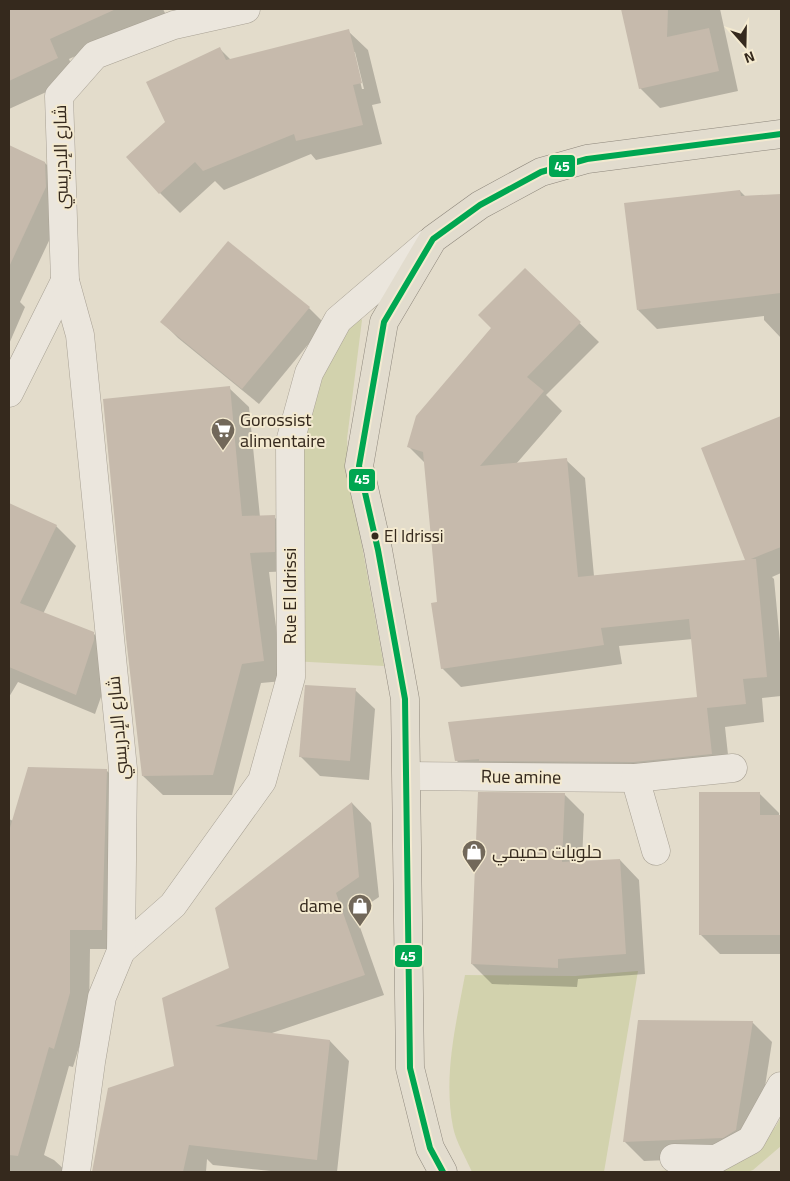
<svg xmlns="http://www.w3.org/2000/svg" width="790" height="1181" font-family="Georgia,Cairo,serif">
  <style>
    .green { fill: #d2d2ad }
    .shadow { fill: #0003; fill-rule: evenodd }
    .building { fill: #c6baac }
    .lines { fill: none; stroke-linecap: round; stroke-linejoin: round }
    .minor-casing { stroke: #a8a194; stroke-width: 29 }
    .major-casing { stroke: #8d867b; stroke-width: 29 }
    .minor { stroke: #ebe6dd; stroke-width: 28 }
    .major { stroke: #e2dcce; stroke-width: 28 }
    .bus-1-casing { stroke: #f4ead0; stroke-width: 10 }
    .bus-1 { stroke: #00a651; stroke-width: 6 }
    .bus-dot { fill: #35291d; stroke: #f4ead0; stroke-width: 2 }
    .labels { text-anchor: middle; stroke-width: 4; stroke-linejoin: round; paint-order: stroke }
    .bus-label { font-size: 17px; fill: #35291d; stroke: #f4ead0; text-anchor: start }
    .street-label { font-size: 18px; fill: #35291d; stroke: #f4ead0 }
    .poi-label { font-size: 18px; fill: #35291d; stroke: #f4ead0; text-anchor: start }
    .line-badge { stroke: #f4ead0; stroke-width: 2 }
    .badge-label { font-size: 14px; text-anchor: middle; font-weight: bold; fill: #fff }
  </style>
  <rect width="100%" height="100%" fill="#e3dccb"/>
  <!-- green -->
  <g class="green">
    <polygon points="354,311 362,320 347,439 349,475 384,666 291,661 297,418"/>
    <path d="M 638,971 L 604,1172 L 472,1172 C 466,1158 456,1142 453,1127 C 443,1076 456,1024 465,975 L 575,976 Z"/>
    <polygon points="781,1117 781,1146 753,1170 747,1172 645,1172 724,1166 755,1148 776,1126"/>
  </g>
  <!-- shadow -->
  <g class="shadow">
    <polygon points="9,9 163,9 166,15 69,59 77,78 9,109"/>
    <polygon points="622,9 720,9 738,91 660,108 640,88"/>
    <path d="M 348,31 L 368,50 L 381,103 L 372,105 L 382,144 L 316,160 L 311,154 L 224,190 L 215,181 L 180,213 L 160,193 L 167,122 L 219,48 L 231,60 ZM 353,52 L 355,52 L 364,89 L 362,89 Z"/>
    <polygon points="9,146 45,163 64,182 65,207 20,302 25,307 9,344"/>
    <polygon points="740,191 746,197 781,195 781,338 764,320 764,316 657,329 638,310"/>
    <polygon points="525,270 599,342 546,395 562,411 516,464 566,460 585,478 594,576 746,561 777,420 781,424 781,573 772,577 774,579 781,653 781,696 762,698 764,722 725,727 730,773 475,779 456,760 699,698 693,639 619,646 622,664 461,687 442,668 438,603 426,464 408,446 492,328"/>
    <polygon points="309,308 325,324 259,404 178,338 162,322"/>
    <polygon points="229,388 249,407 260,517 274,517 294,536 294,571 269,572 283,681 261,683 232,795 163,795 143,776"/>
    <polygon points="9,504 56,526 76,546 43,614 93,633 113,653 114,660 95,714 18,682 9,697"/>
    <polygon points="355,690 375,709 369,780 320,776 300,756"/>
    <polygon points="106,770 126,790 121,949 90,949 89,1014 73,1067 69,1066 44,1155 54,1160 67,1172 9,1172 9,819 13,821"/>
    <polygon points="759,793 779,813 779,816 781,816 781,954 720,954 700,934"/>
    <polygon points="564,794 584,814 582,862 620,860 639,880 645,974 578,979 577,987 492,984 472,964"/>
    <polygon points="352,803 371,823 379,897 355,913 384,995 269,1034 330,1041 349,1061 337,1172 280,1172 213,1165 207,1159 206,1172 93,1172 109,1089 176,1067 230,969"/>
    <polygon points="752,1022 772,1042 755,1150 743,1157 644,1161 624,1141"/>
  </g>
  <!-- building -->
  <g class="building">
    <polygon points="9,9 116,9 50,39 58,58 9,81"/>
    <polygon points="621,9 668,9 667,37 709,28 719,71 639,89"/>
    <polygon points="349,29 362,83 353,85 363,125 296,141 294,134 203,171 195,162 159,194 126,157 165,122 146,82 220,47 226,60"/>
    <polygon points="9,145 45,162 46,187 9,267"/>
    <polygon points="740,190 741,196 781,194 781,293 637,310 624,203"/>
    <polygon points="228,241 310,307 242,389 160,322"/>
    <polygon points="525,268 581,322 527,377 544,391 480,466 567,458 578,577 745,560 701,448 781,416 781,547 751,559 756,559 767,677 743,679 746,704 707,708 712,754 634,762 479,761 479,759 455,761 448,722 697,697 689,619 601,628 604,645 441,669 431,603 437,602 423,452 407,447 416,416 491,328 478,315"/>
    <polygon points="230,386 242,516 275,515 275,552 250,553 264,661 242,664 213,775 142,776 126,638 103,399"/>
    <polygon points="9,503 57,525 20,603 94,632 94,640 76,695 9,667"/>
    <polygon points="305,685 356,688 350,761 299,757"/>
    <polygon points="28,767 107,769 102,930 70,930 70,993 54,1049 49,1047 18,1156 9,1155 9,831"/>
    <polygon points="478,792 565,793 562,862 620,859 626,954 558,959 558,968 471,964"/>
    <polygon points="699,792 760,792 760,815 781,815 781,935 699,935"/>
    <polygon points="352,802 359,877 336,893 365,975 215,1026 330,1040 317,1160 189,1145 183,1172 92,1172 108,1088 174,1066 162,998 229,968 215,908"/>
    <polygon points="638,1020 753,1021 736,1130 723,1138 623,1142"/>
  </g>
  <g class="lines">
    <defs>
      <g id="minor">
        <polyline points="9,393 65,281"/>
        <polyline points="407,776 635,778 733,768"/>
        <polyline points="635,778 656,851"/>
        <polyline points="121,951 173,905 262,781 291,677 290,442 309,373 338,320 428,243"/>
        <polyline points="674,1158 716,1159 751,1140 781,1086"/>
        <polyline points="76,1172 91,1062 102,997 121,951 123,769 80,335 65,281 59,96 95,55 174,25 246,9"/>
      </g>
      <polyline id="major" points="443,1172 430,1148 410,1068 405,699 378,550 359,466 384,322 433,239 480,205 541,172 587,159 781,134"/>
    </defs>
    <!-- minor casing -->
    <use href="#minor" class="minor-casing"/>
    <!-- major casing -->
    <use href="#major" class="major-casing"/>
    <!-- minor -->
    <use href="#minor" class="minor"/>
    <!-- major -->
    <use href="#major" class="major"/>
    <defs>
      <polyline id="bus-1" points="443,1172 430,1148 410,1068 405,699 378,550 359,466 384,322 433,239 480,205 541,172 587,159 781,134"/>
    </defs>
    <!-- bus-1 casing -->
    <use href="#bus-1" class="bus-1-casing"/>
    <!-- bus-1 -->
    <use href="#bus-1" class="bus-1"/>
  </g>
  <!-- icons -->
  <defs>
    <symbol id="supermarket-pin" viewBox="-11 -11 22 30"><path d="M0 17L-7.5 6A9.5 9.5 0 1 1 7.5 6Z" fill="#72685a" stroke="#f4ead0"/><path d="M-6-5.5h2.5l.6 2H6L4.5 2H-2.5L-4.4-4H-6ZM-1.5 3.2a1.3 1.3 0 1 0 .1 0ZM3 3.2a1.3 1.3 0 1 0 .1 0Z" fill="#fff"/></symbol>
    <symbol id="shop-pin" viewBox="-11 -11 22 30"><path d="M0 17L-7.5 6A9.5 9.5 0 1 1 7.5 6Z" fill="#72685a" stroke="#f4ead0"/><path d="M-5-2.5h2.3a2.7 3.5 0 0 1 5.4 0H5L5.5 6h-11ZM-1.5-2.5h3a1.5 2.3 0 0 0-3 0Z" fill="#fff"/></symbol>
  </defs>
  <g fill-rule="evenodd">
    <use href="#supermarket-pin" x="209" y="416" width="28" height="38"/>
    <use href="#shop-pin" x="460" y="838" width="28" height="38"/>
    <use href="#shop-pin" x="346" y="892" width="28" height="38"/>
  </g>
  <!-- markers -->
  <circle class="bus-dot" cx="375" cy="536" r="4.5"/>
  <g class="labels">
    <!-- bus labels -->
    <g class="bus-label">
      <text x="384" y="542">El Idrissi</text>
    </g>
    <!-- street labels -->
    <g class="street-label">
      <text transform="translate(61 157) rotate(-91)" y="6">شارع الإدريسي</text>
      <text transform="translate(290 596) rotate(-90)" y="6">Rue El Idrissi</text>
      <text transform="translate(118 728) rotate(-95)" y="6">شارع الإدريسي</text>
      <text transform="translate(521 777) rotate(1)" y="6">Rue amine</text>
    </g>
    <!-- poi labels -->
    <g class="poi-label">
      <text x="240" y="426">Gorossist<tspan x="240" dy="21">alimentaire</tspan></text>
      <text x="492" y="858">حلويات حميمي</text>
      <text x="342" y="912" text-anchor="end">dame</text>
    </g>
  </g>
  <g class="line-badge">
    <rect x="548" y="154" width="28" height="24" rx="5" fill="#00a651"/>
    <rect x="348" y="468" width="28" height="24" rx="5" fill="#00a651"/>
    <rect x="394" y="944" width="29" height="24" rx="5" fill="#00a651"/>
  </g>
  <g class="badge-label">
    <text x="562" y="171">45</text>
    <text x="362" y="484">45</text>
    <text x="408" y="961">45</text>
  </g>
  <!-- border -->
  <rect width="790" height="1181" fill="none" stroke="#35291d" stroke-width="20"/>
  <!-- north arrow -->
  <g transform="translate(745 45) rotate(160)" stroke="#f4ead0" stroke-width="4" paint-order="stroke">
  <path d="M0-4L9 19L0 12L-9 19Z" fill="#35291d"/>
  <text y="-8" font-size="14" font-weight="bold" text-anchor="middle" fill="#35291d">N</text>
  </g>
</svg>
